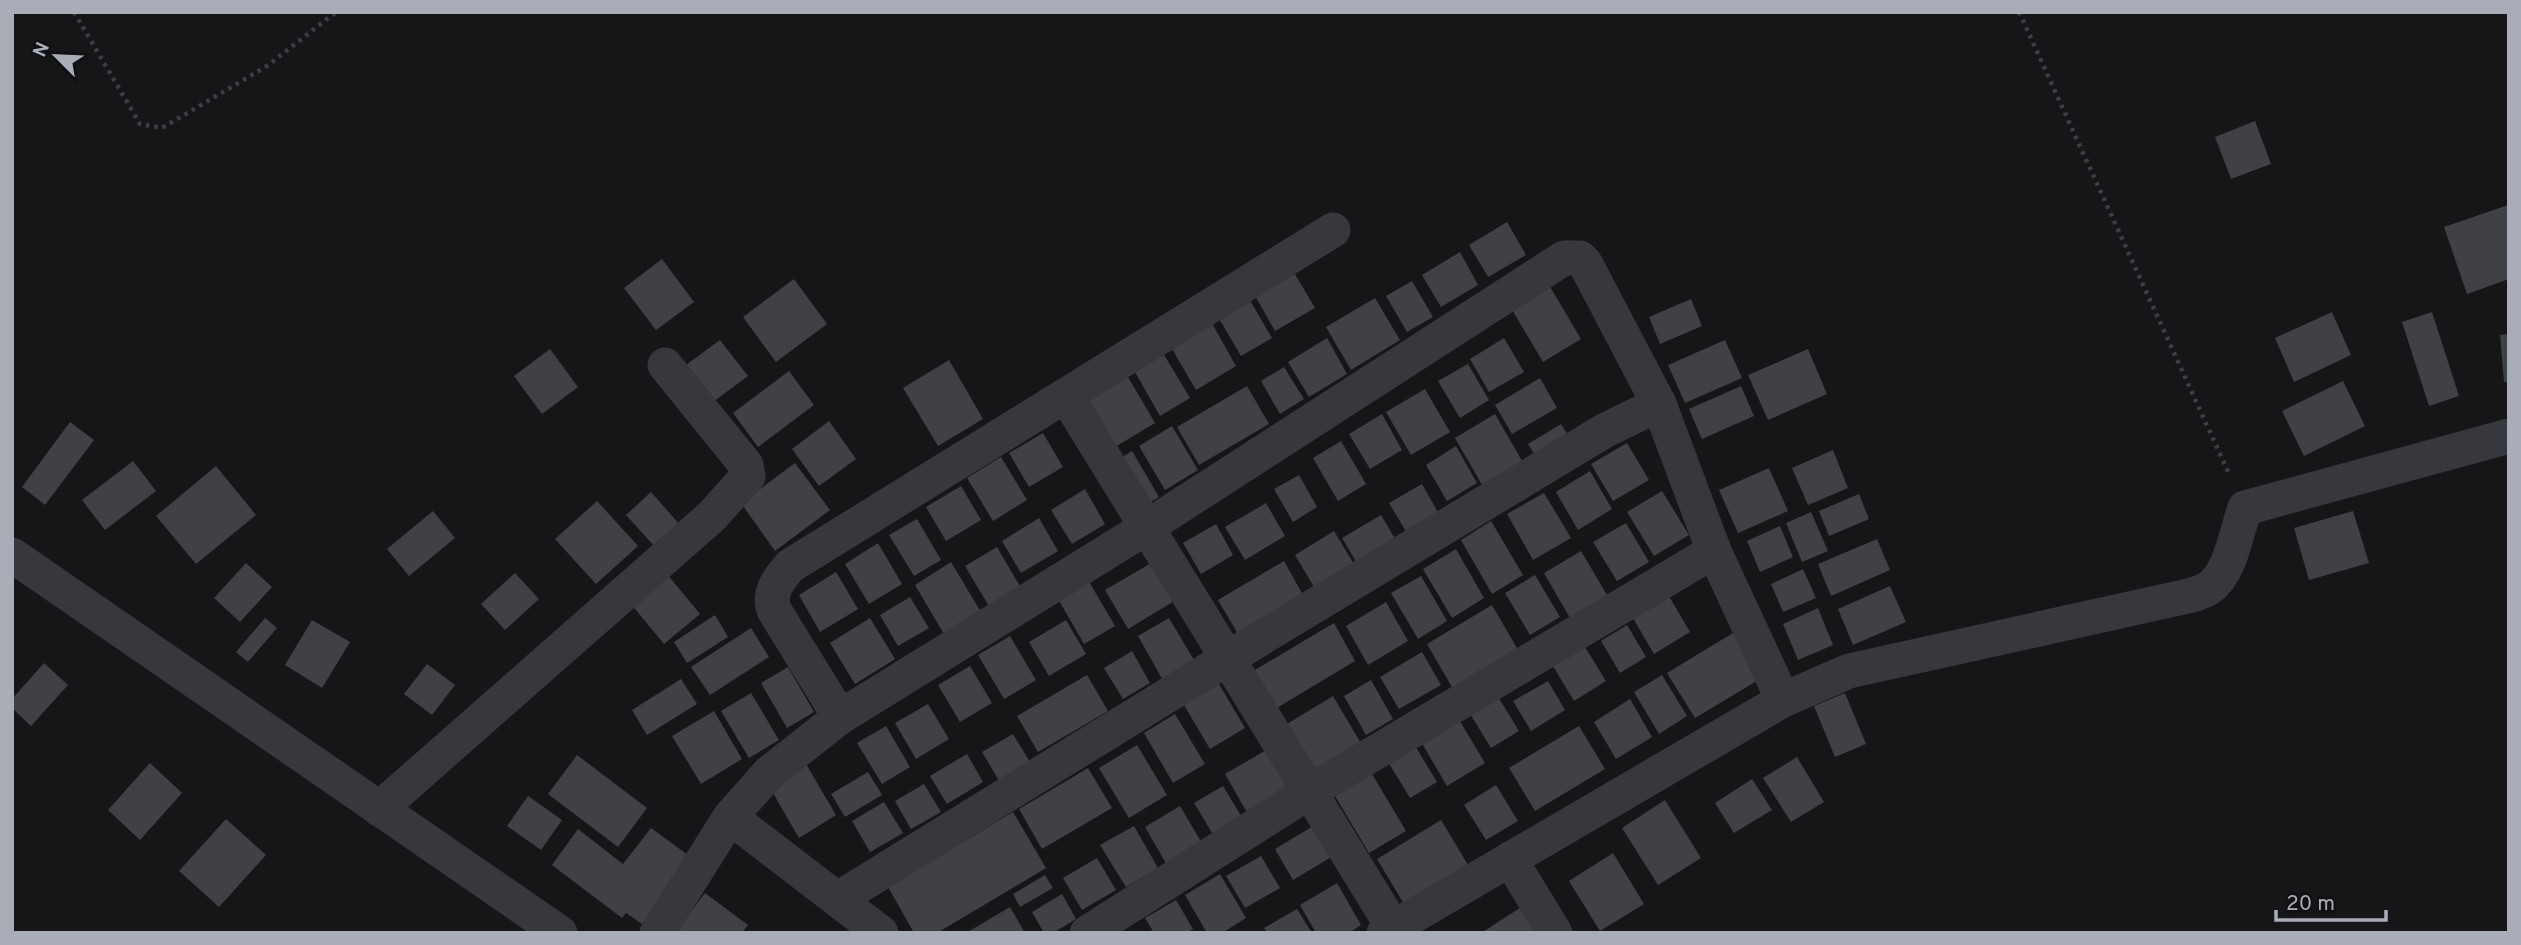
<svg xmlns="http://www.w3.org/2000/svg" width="2521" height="945" font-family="Overpass,sans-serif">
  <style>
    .building { fill: #404145 }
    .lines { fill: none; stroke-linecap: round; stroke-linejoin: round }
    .path { stroke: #3d3f44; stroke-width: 4.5; stroke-dasharray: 3.5 5; stroke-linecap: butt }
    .minor { stroke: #37383d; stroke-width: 35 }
  </style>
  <rect width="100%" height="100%" fill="#161618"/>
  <!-- building -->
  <g class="building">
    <polygon points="2255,121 2271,164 2231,179 2215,137"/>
    <polygon points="2508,205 2509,279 2467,294 2444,227"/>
    <polygon points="1507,222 1526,255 1488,277 1469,245"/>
    <polygon points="1460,252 1478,285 1441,307 1422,275"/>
    <polygon points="662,259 694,302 656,330 624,288"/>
    <polygon points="1289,264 1315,308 1275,331 1250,287"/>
    <polygon points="794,279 827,324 776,362 743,317"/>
    <polygon points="1546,280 1581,339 1543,362 1508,303"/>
    <polygon points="1412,281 1433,317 1407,332 1386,296"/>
    <polygon points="1245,292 1272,338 1241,356 1214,310"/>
    <polygon points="1375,298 1400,340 1351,370 1326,327"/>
    <polygon points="1691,299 1702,326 1660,344 1649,317"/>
    <polygon points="2332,312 2351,355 2294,382 2275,338"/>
    <polygon points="2432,312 2459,396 2429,406 2402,322"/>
    <polygon points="1209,318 1236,366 1196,390 1168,342"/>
    <polygon points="2509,334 2509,382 2504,382 2500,335"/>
    <polygon points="1327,338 1347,374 1309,397 1288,362"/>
    <polygon points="1504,338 1524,372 1489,392 1470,359"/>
    <polygon points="720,340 748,376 713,402 686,365"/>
    <polygon points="1725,340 1742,378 1685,403 1668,365"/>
    <polygon points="1160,348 1190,398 1160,416 1131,365"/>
    <polygon points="550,349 578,387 542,414 514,376"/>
    <polygon points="1808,349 1827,394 1768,420 1748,375"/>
    <polygon points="949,360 983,419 938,446 903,388"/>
    <polygon points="1468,364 1489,400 1460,418 1438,381"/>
    <polygon points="1284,367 1304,399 1280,414 1261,381"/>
    <polygon points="789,371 814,405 758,447 733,413"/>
    <polygon points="1125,372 1155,423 1110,450 1080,399"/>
    <polygon points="1540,378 1557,408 1512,434 1495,405"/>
    <polygon points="2343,381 2365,426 2304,456 2282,411"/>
    <polygon points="1247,386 1269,424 1199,465 1177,427"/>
    <polygon points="1741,386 1754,416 1702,439 1689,409"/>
    <polygon points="1425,389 1450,432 1411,455 1386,412"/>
    <polygon points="1382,414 1402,450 1370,469 1349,434"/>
    <polygon points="1495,414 1525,466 1485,490 1455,438"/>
    <polygon points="829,421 856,459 819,486 792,449"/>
    <polygon points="70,422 94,440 45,505 22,487"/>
    <polygon points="1561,424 1568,435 1535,455 1528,444"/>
    <polygon points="1172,426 1198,470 1165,490 1139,446"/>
    <polygon points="1043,433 1063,467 1029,487 1009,453"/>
    <polygon points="1341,441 1366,484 1338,501 1313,458"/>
    <polygon points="1627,443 1649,480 1613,501 1591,464"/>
    <polygon points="1456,446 1477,483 1447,501 1426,465"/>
    <polygon points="1833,450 1848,488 1808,505 1792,468"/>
    <polygon points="1132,451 1159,497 1142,507 1115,461"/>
    <polygon points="1001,457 1027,500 993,521 967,478"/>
    <polygon points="133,461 156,491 105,530 82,500"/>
    <polygon points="795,463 830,510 775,551 741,503"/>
    <polygon points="216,466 256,515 196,564 156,516"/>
    <polygon points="1769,468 1788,511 1738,533 1719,490"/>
    <polygon points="1590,471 1612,509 1578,530 1556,492"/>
    <polygon points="1299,475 1317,507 1293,522 1274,489"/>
    <polygon points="1422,484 1439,514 1407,533 1389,503"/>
    <polygon points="961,486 981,520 946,541 926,507"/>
    <polygon points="1085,489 1105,524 1072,544 1051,510"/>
    <polygon points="1662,491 1689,535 1654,556 1627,512"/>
    <polygon points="651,492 681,526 656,548 626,515"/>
    <polygon points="1544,493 1571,538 1533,560 1507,514"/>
    <polygon points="1859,494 1869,519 1829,536 1819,511"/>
    <polygon points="597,501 638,546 596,584 555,539"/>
    <polygon points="1266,503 1285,536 1245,560 1225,527"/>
    <polygon points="433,511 455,538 409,576 387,549"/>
    <polygon points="2353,511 2369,563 2309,580 2294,528"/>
    <polygon points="1811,512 1828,551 1802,562 1786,523"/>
    <polygon points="1381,515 1397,542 1358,565 1342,538"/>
    <polygon points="1039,518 1058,551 1021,573 1002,541"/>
    <polygon points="917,519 941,560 914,576 889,535"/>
    <polygon points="1491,521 1523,575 1492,594 1461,540"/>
    <polygon points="1626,523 1649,562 1617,581 1593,542"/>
    <polygon points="1216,524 1233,555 1201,574 1183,543"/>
    <polygon points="1780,526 1793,557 1760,572 1747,541"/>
    <polygon points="1334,531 1354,564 1314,587 1295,555"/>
    <polygon points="1877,539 1890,570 1831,596 1818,564"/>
    <polygon points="878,543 902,584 869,604 845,564"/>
    <polygon points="997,547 1021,588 990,608 965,566"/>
    <polygon points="1456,549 1484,598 1452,618 1423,569"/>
    <polygon points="1581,551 1607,595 1570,618 1544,573"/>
    <polygon points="1284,561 1303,595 1238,634 1218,600"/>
    <polygon points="951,562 981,612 944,634 915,585"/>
    <polygon points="1153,562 1176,600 1128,629 1105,590"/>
    <polygon points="246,563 272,587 240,622 214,598"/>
    <polygon points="1803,569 1816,598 1783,612 1771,584"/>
    <polygon points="836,572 858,609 820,632 799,595"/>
    <polygon points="515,573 539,599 505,630 481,604"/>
    <polygon points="667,574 700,614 664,644 631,604"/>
    <polygon points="1535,575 1560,617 1530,635 1505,593"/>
    <polygon points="1421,576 1447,621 1418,639 1391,593"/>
    <polygon points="1088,580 1115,626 1084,644 1057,597"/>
    <polygon points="1890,586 1906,622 1853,645 1838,609"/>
    <polygon points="1666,591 1690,632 1654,654 1630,613"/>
    <polygon points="910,597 929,628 898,646 880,615"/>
    <polygon points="1386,602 1408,641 1368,665 1346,626"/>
    <polygon points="1492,605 1518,650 1453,689 1427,644"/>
    <polygon points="1818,608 1833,645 1798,660 1783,624"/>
    <polygon points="715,615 728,637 687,663 674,642"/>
    <polygon points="265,618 277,628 248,662 236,652"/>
    <polygon points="870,618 895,659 855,684 830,643"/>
    <polygon points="1169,618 1197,665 1165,684 1138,636"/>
    <polygon points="312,620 350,642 322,688 285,665"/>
    <polygon points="1066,620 1086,654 1049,676 1029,642"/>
    <polygon points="1334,623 1355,661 1265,715 1243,677"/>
    <polygon points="1627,625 1646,657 1620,673 1601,641"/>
    <polygon points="751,628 769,657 710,695 691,667"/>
    <polygon points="1733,633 1760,679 1695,718 1667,673"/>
    <polygon points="1010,636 1036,680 1004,699 978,655"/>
    <polygon points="1585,647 1606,681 1574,701 1553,666"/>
    <polygon points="1132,651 1150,683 1123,699 1104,668"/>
    <polygon points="1422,652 1441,685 1399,709 1380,677"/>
    <polygon points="44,663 68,685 31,726 12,708 12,699"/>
    <polygon points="427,664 455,685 432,715 404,694"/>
    <polygon points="970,666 992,703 960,722 938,685"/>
    <polygon points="788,667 814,712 787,728 761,683"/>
    <polygon points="1087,675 1108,711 1038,752 1017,716"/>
    <polygon points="1662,675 1687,716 1659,734 1634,692"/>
    <polygon points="681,679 697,704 647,735 632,710"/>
    <polygon points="1371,680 1393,719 1366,735 1344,696"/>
    <polygon points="1548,681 1565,710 1531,731 1513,701"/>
    <polygon points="1219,684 1245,728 1210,749 1184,705"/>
    <polygon points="751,693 779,740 749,758 721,711"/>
    <polygon points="1845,693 1866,744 1835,757 1814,706"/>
    <polygon points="1497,695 1519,731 1491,748 1469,712"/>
    <polygon points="1333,696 1362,745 1311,776 1282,727"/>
    <polygon points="1630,699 1652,737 1616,759 1594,722"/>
    <polygon points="928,704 949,739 916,759 895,723"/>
    <polygon points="714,711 742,759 701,784 672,736"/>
    <polygon points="1175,714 1205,764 1173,783 1144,733"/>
    <polygon points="1458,718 1485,763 1447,786 1420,740"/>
    <polygon points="886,726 910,767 882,784 857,743"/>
    <polygon points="1579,726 1605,769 1535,811 1509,768"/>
    <polygon points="1013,734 1033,767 1002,786 982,752"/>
    <polygon points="1414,744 1437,782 1410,798 1387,760"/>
    <polygon points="1137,745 1167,795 1129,818 1099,768"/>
    <polygon points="1268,749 1292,790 1249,816 1225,774"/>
    <polygon points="967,754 983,782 947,804 930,776"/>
    <polygon points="577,755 647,808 618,847 548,794"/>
    <polygon points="1797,757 1824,802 1791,822 1763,778"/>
    <polygon points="803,759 836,815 799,838 766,781"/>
    <polygon points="150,763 182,793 140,840 108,810"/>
    <polygon points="1088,768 1112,808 1042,849 1019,809"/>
    <polygon points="868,772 882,795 845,817 831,794"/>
    <polygon points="1372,774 1406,831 1369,853 1335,796"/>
    <polygon points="1752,779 1772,810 1734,833 1715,803"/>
    <polygon points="924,784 941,812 911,829 895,801"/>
    <polygon points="1496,785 1518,821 1486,840 1464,805"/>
    <polygon points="1223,786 1243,819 1214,836 1194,803"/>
    <polygon points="528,796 562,820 541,850 507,826"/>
    <polygon points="1665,800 1701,858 1658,885 1622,828"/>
    <polygon points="884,802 903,833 870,852 852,821"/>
    <polygon points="1180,806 1203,845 1167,865 1145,827"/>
    <polygon points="1013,812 1046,868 937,933 914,933 888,887"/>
    <polygon points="226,819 266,855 219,907 179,871"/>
    <polygon points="1441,820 1471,870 1407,909 1377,859"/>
    <polygon points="1315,825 1333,856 1293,880 1275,849"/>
    <polygon points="1134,826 1158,868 1126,887 1100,845"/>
    <polygon points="651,828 692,858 642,924 626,913 622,918 552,865 578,829 623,864"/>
    <polygon points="1613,853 1644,904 1600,931 1569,881"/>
    <polygon points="1261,856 1280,888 1245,908 1226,876"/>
    <polygon points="1097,858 1116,890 1082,910 1063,878"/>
    <polygon points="1220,874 1246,918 1222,933 1207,933 1185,895"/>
    <polygon points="1045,875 1053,888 1020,907 1013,894"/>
    <polygon points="1337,883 1361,925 1349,933 1316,933 1300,905"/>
    <polygon points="705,893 748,925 742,933 675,933"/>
    <polygon points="1062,894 1076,919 1053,933 1044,933 1032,912"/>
    <polygon points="1176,900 1193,929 1186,933 1154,933 1145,918"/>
    <polygon points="1523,906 1540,933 1481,933"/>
    <polygon points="1010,907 1025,933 966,933"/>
    <polygon points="1297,909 1312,933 1267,933 1264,928"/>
  </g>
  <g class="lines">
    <!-- path -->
    <g class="path">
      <polyline points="74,12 140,124 162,128 267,66 336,12"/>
      <polyline points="2019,12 2230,476"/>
    </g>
    <!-- minor -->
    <g class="minor">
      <path d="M 1333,230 L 790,566 C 779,579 768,592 774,610 L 840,717 L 1147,527 L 1564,258 L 1580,258 L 1585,263 L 1659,404 L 1714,551 L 1783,700"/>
      <polyline points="1066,396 1393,927"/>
      <polyline points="12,555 560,933"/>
      <polyline points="379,809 712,516 748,476 746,465 665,365"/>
      <polyline points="730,817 769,773 840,717"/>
      <polyline points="1510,859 1555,933"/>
      <polyline points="838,899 1228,658 1604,431 1659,404"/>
      <polyline points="657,933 730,817 881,933"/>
      <polyline points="1087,933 1309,792 1714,551"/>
      <path d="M 1384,933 L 1783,700 L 1849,671 L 2188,596 C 2195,594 2203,592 2209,588 C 2231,573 2236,532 2245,508 L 2509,436"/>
    </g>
  </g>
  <!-- border -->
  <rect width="2521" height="945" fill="none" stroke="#a8adb8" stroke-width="28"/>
  <!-- north arrow -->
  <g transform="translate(56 56) rotate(294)" stroke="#111113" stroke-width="5" paint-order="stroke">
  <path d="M0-5L12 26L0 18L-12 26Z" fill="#a8adb8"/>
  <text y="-10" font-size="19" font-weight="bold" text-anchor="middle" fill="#a8adb8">N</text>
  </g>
  <!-- scale -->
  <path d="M2276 910v10h110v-10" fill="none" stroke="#a8adb8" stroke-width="3.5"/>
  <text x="2286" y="910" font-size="21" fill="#a8adb8" stroke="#111113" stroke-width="5" paint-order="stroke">20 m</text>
</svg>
